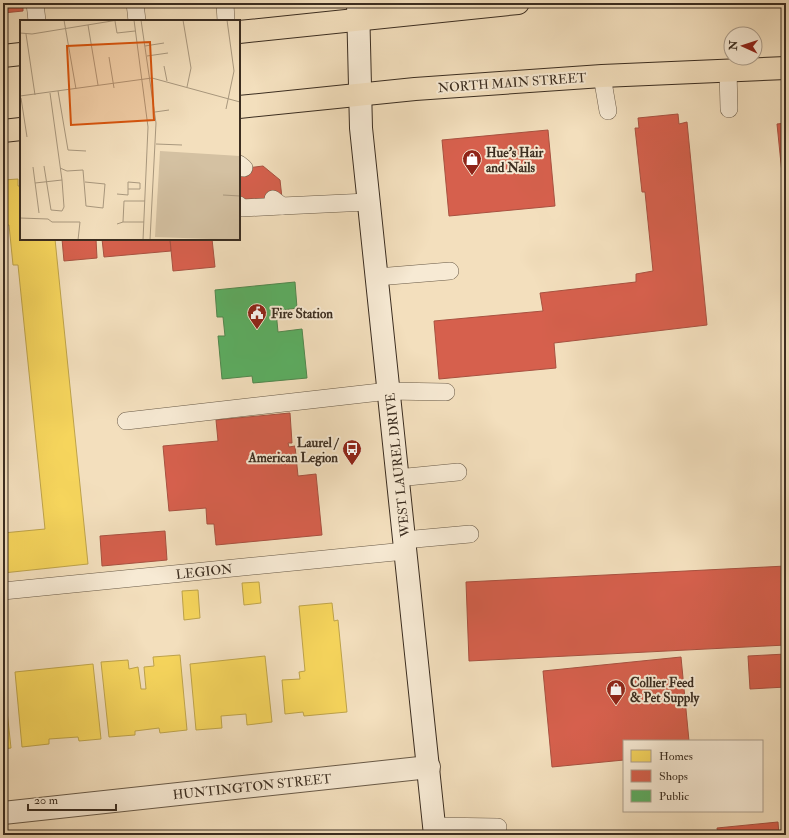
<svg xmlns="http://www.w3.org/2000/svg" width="789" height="838" font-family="'IM FELL Double Pica',serif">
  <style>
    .homes { fill: #f6d55c; stroke: #bea34a }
    .shops { fill: #d6604d; stroke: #a85140 }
    .public { fill: #5aae61; stroke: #51874e }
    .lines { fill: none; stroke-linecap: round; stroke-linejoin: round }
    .lane-casing { stroke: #695a47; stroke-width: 18 }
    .street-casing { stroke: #695a47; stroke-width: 24 }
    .secondary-casing { stroke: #3b2d20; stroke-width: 24 }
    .primary-casing { stroke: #3b2d20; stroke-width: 24 }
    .lane { stroke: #f7ead4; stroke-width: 17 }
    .street { stroke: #f7ead4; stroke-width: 22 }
    .secondary { stroke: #f7ead4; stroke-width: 22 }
    .primary { stroke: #f3dfbd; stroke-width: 22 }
    .labels { text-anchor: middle; stroke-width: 4; stroke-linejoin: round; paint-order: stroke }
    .street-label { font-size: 13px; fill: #3b2d20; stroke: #f7ead4 }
    .poi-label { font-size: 13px; font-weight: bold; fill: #3b2d20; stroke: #f7ead4; text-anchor: start }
    .inset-road { fill: none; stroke: #a9987e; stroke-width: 1 }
    .view { fill: #d7550e; fill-opacity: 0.15; stroke: #d7550e; stroke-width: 2 }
    .inset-edge { fill: none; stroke: #3b2d20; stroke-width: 2 }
  </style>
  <rect width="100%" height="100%" fill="#f3dfbd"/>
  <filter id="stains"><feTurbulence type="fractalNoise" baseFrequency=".005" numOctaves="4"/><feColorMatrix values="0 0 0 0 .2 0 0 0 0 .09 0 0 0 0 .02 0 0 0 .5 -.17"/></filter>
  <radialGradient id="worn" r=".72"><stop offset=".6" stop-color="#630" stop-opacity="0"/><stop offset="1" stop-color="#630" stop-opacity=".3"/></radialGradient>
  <!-- homes -->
  <g class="homes">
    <polygon points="18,179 18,186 21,186 21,239 55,239 88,564 3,573 3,533 45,529 18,265 13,265 9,225 3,225 3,180"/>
    <polygon points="259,582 261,603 244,605 242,583"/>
    <polygon points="198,590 200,618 184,620 182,591"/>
    <polygon points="332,603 334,621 338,620 347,712 304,716 303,712 285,714 282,680 300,679 299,672 305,671 299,606"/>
    <polygon points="180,655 187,730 160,733 159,728 135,731 135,735 109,737 101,662 128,660 129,669 138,667 141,689 146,689 144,667 154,666 153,657"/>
    <polygon points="265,656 272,722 247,725 246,714 221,716 222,728 196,730 190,664"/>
    <polygon points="93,664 101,739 79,741 78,737 49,739 49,744 22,747 15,672"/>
    <polygon points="3,692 5,692 11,748 3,749"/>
  </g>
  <!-- shops -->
  <g class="shops">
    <polygon points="3,3 23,3 23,11 3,13"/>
    <polygon points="678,114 679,124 687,122 707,325 554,343 556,368 439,379 434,321 543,311 540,293 636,282 636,274 653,271 645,192 642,192 635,128 639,128 638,118"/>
    <polygon points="786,123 786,213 777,124"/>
    <polygon points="548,130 555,206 449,216 442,140"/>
    <polygon points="263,166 280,180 282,198 239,202 239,169"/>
    <polygon points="62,239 96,239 97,258 64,261"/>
    <polygon points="102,239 170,239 171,251 104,257"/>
    <polygon points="170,239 212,239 215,267 173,271"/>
    <polygon points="290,413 292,443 288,443 289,447 295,446 298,476 316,474 322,535 216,545 214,524 207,524 206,508 169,511 163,446 218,441 216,420"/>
    <polygon points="165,531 167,560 102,566 100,536"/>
    <polygon points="786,566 786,645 469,661 466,582"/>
    <polygon points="786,654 786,687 750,689 748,656"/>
    <polygon points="681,657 689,741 624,741 624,760 552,767 543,671"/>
    <polygon points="778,822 779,835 718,835 717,828"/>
  </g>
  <!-- public -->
  <polygon class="public" points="295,282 297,308 276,311 278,332 302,329 307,378 253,383 252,376 222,379 218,336 225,336 223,317 217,317 215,290"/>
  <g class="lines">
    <defs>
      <g id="lane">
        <polyline points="35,3 37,21"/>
        <polyline points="135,3 137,21"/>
        <polyline points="225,3 226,21"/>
        <polyline points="728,70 729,109"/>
        <polyline points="602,76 608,111"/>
        <polyline points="239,164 244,168"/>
        <polyline points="239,205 242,208 282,206 273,199"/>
        <polyline points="282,206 368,202"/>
        <polyline points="377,277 450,271"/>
        <polyline points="126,421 389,391 446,392"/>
        <polyline points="397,478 458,472"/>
        <polyline points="404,540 470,534"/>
        <polyline points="3,591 405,551"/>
        <polyline points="434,826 498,827"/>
      </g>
      <polyline id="street" points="3,813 429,767"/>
      <polyline id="secondary" points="358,3 361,128 435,835"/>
      <g id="primary">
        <polyline points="239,32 518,3"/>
        <polyline points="3,56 21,54"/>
        <polyline points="239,107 415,89 602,76 786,68"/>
        <polyline points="3,131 21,129"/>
      </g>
    </defs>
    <!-- lane casing -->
    <use href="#lane" class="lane-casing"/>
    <!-- street casing -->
    <use href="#street" class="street-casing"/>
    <!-- secondary casing -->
    <use href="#secondary" class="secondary-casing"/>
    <!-- primary casing -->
    <use href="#primary" class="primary-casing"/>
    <!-- lane -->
    <use href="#lane" class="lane"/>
    <!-- street -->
    <use href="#street" class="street"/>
    <!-- secondary -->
    <use href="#secondary" class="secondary"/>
    <!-- primary -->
    <use href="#primary" class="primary"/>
  </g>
  <!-- icons -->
  <defs>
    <symbol id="shop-pin" viewBox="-11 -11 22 30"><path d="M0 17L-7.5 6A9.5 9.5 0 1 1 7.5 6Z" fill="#8f2418" stroke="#f7ead4"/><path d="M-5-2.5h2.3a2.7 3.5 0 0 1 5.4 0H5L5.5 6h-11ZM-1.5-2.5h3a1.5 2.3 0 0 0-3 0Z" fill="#fff"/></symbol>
    <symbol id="civic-pin" viewBox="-11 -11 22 30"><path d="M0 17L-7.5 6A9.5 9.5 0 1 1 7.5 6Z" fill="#8f2418" stroke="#f7ead4"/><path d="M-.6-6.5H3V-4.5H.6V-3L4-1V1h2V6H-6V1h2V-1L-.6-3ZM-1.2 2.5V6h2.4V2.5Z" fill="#fff"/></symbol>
    <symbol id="bus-pin" viewBox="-11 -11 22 30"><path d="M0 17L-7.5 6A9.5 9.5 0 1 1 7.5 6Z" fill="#8f2418" stroke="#f7ead4"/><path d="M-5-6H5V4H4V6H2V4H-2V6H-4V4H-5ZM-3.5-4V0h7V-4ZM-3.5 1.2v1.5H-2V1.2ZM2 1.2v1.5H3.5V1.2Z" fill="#fff"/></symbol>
  </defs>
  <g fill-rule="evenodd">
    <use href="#shop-pin" x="461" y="148" width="22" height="30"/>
    <use href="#civic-pin" x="246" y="302" width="22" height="30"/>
    <use href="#bus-pin" x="341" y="438" width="22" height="30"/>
    <use href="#shop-pin" x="605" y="678" width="22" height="30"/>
  </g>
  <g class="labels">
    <!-- street labels -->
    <g class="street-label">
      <text transform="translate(512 82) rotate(-4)" y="5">NORTH MAIN STREET</text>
      <text transform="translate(397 465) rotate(-96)" y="5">WEST LAUREL DRIVE</text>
      <text transform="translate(204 571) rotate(-6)" y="5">LEGION</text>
      <text transform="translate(252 786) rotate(-6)" y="5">HUNTINGTON STREET</text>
    </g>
    <!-- poi labels -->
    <g class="poi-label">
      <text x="486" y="157">Hue's Hair<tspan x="486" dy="15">and Nails</tspan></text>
      <text x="271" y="318">Fire Station</text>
      <text x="338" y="447" text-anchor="end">Laurel /<tspan x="338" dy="15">American Legion</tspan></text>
      <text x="630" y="687">Collier Feed<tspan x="630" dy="15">&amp; Pet Supply</tspan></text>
    </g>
  </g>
  <!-- overview -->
  <g transform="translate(20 20)">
    <rect width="220" height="220" fill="#f3dfbd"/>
    <path d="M 140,131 L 220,136 L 220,220 L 135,217 Z" fill="#d4c1a2"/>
    <path class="inset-road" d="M 44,0 L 56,69M 114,0 L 128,107 L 123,220M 121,0 L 136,103 L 130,220M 163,0 L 171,48 L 167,67M 95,1 L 97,13 L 115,11M 68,5 L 78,65M 0,13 L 12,14 L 98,0M 6,14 L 15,75M 125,26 L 144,23M 127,36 L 148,33M 89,37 L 94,68M 144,46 L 147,61M 38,71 L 48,130 L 66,131M 0,76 L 132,58 L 220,82M 1,78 L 7,117M 206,89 L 214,51 L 207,0M 135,92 L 149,90M 136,124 L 162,125M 24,146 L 31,190 L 42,191 L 44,187 L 42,160 L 30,73M 13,147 L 19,193M 40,148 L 47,151 L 63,150 L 66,186 L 83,188 L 85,164 L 65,162M 108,162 L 120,163 L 120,169 L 108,169 ZM 15,163 L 42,160M 97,174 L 108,175 L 108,169M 203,175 L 220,176M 0,198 L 28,199 L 32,202 L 60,202 L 58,220M 103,202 L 104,181 L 125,181M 97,204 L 103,202 L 124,202"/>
    <path class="view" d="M 130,22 L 134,100 L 51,105 L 47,26 Z"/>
    <rect width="220" height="220" class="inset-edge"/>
  </g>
  <!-- margin -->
  <rect width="789" height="838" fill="none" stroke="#f3dfbd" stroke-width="16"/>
  <rect x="4" y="4" width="781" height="830" fill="none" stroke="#3b2d20" stroke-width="2"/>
  <rect x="8" y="8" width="773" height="822" fill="none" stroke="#3b2d20"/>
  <!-- legend -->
  <rect x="623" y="740" width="140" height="72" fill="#f7ead4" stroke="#ac9e8c"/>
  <rect x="631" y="750" width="20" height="12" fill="#f6d55c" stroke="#ac9e8c"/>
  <text x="659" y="760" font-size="12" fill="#3b2d20">Homes</text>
  <rect x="631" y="770" width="20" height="12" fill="#d6604d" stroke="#ac9e8c"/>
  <text x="659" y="780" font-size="12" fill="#3b2d20">Shops</text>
  <rect x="631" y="790" width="20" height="12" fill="#5aae61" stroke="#ac9e8c"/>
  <text x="659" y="800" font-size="12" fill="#3b2d20">Public</text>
  <!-- north arrow -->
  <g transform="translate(743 46) rotate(273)"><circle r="19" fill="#f7ead4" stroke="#ac9e8c"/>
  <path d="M0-3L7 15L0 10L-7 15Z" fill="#8f2418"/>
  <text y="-6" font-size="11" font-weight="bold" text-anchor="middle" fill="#3b2d20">N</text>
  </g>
  <!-- scale -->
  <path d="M28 804v6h88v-6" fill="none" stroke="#3b2d20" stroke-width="2"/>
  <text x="34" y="804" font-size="12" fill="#3b2d20" stroke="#f7ead4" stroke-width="3" paint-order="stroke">20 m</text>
  <rect width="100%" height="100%" filter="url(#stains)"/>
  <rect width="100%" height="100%" fill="url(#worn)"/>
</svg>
